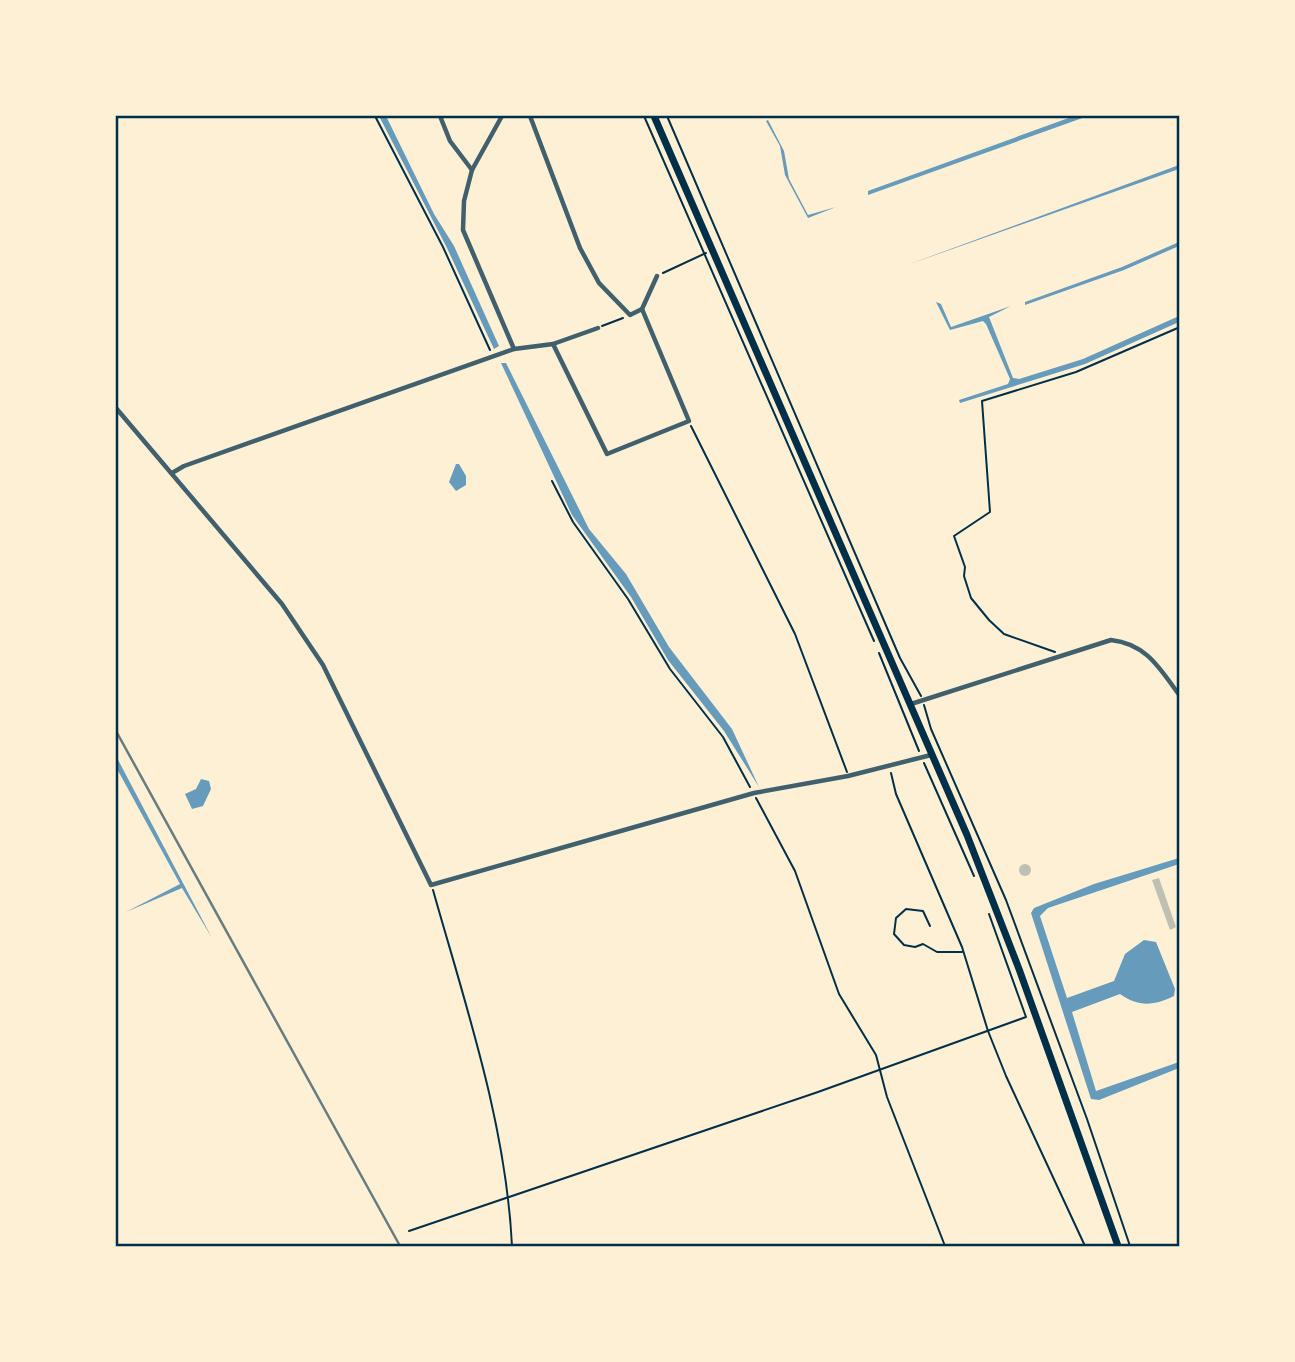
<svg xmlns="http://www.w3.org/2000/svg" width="1295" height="1362" font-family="'Sofia Sans Condensed',sans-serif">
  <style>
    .water { fill: #669bbc }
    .building { fill: #bec0b2 }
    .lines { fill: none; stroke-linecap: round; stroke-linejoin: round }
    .path { stroke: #003049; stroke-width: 2 }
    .minor { stroke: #3f606c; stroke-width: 4.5 }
    .primary { stroke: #003049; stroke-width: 7 }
    .rail { stroke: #657d81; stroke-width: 2.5 }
    .neatline { fill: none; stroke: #003049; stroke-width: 2.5 }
  </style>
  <rect width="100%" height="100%" fill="#fdf0d5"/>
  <!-- water -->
  <g class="water">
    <polygon points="379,116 386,116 434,214 454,246 499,346 494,349 447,248"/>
    <polygon points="1074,116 1088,116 868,195 868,191"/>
    <polygon points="768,120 784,151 789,179 808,215 836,207 808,218 785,175 780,146 766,121"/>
    <polygon points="1179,165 1179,169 907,265"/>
    <polygon points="1179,242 1179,246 1124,270 1025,305 1025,302 1122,267"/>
    <polygon points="936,302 941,304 951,327 1011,306 989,317 1013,378 1019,379 1083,359 1179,316 1179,322 1085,364 960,403 959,400 1008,384 1010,379 986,324 983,321 950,330"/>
    <polygon points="501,363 506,363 589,529 626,574 669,647 732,729 759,787 724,731 668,660 631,597 572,515"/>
    <polygon points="456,464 459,464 466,476 466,485 456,491 449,482"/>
    <polygon points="116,756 212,938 182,888 126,912 180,884 116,767"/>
    <polygon points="201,779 209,781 211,789 203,806 192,809 185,794 196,789"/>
    <path d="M 1179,858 L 1179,864 L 1048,908 L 1040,916 L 1067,998 L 1114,981 L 1125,954 L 1144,940 L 1156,942 L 1175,989 L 1174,996 C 1154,1006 1138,1007 1120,994 L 1072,1012 L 1096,1091 L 1179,1062 L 1179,1068 L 1099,1100 L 1091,1099 L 1031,913 L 1034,908 L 1094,884 Z"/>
  </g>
  <!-- building -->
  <g class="building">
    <circle cx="1025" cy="870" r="6"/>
    <polygon points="1159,878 1176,927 1170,930 1152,880"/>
  </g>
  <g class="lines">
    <!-- path -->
    <g class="path">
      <polyline points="375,116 443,247 490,350"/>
      <polyline points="644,116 874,641"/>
      <polyline points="667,116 900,658 921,696"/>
      <polyline points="663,273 706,253"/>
      <polyline points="602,326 623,318"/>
      <polyline points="691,426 795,634 847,772"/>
      <polyline points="552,481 573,522 628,599 670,669 723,737 750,787"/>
      <polyline points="1055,652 1004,634 989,620 971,598 964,576 965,567 954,536 990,512 982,401 1076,372 1180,327"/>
      <polyline points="879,653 919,751"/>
      <polyline points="924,705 931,729 1006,900 1087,1119 1130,1246"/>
      <polyline points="924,763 974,876"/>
      <polyline points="891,773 896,794 962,947 988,1031 1006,1076 1085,1246"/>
      <polyline points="756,798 795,871 839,994 876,1055 887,1097 945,1246"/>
      <path d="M 433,890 C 466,1007 506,1124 512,1246"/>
      <polyline points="930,926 923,911 906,909 896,918 894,934 904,945 915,947 923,944 937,952 962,952"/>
      <polyline points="409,1231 818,1092 1026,1017 989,914"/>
    </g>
    <!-- minor -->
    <g class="minor">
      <polyline points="440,116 450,141 472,170"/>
      <polyline points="502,116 472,170 464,201 463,230 514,349"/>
      <polyline points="530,116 580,248 599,283 630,315 642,309 657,276"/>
      <polyline points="553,344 607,454 689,421 642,309"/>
      <polyline points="116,408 282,604 323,665 431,885 754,793 848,776 931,755"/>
      <polyline points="172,473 184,466 514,349 553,344 598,328"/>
      <path d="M 911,704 L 1111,640 C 1147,644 1160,669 1180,696"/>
    </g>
    <!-- primary -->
    <polyline class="primary" points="654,116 967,835 1019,969 1118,1246"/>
    <!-- rail -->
    <polyline class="rail" points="116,731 400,1246"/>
  </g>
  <!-- border -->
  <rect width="1295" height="1362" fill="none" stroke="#fdf0d5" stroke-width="234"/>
  <rect x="117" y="117" width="1061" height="1128" class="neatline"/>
</svg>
